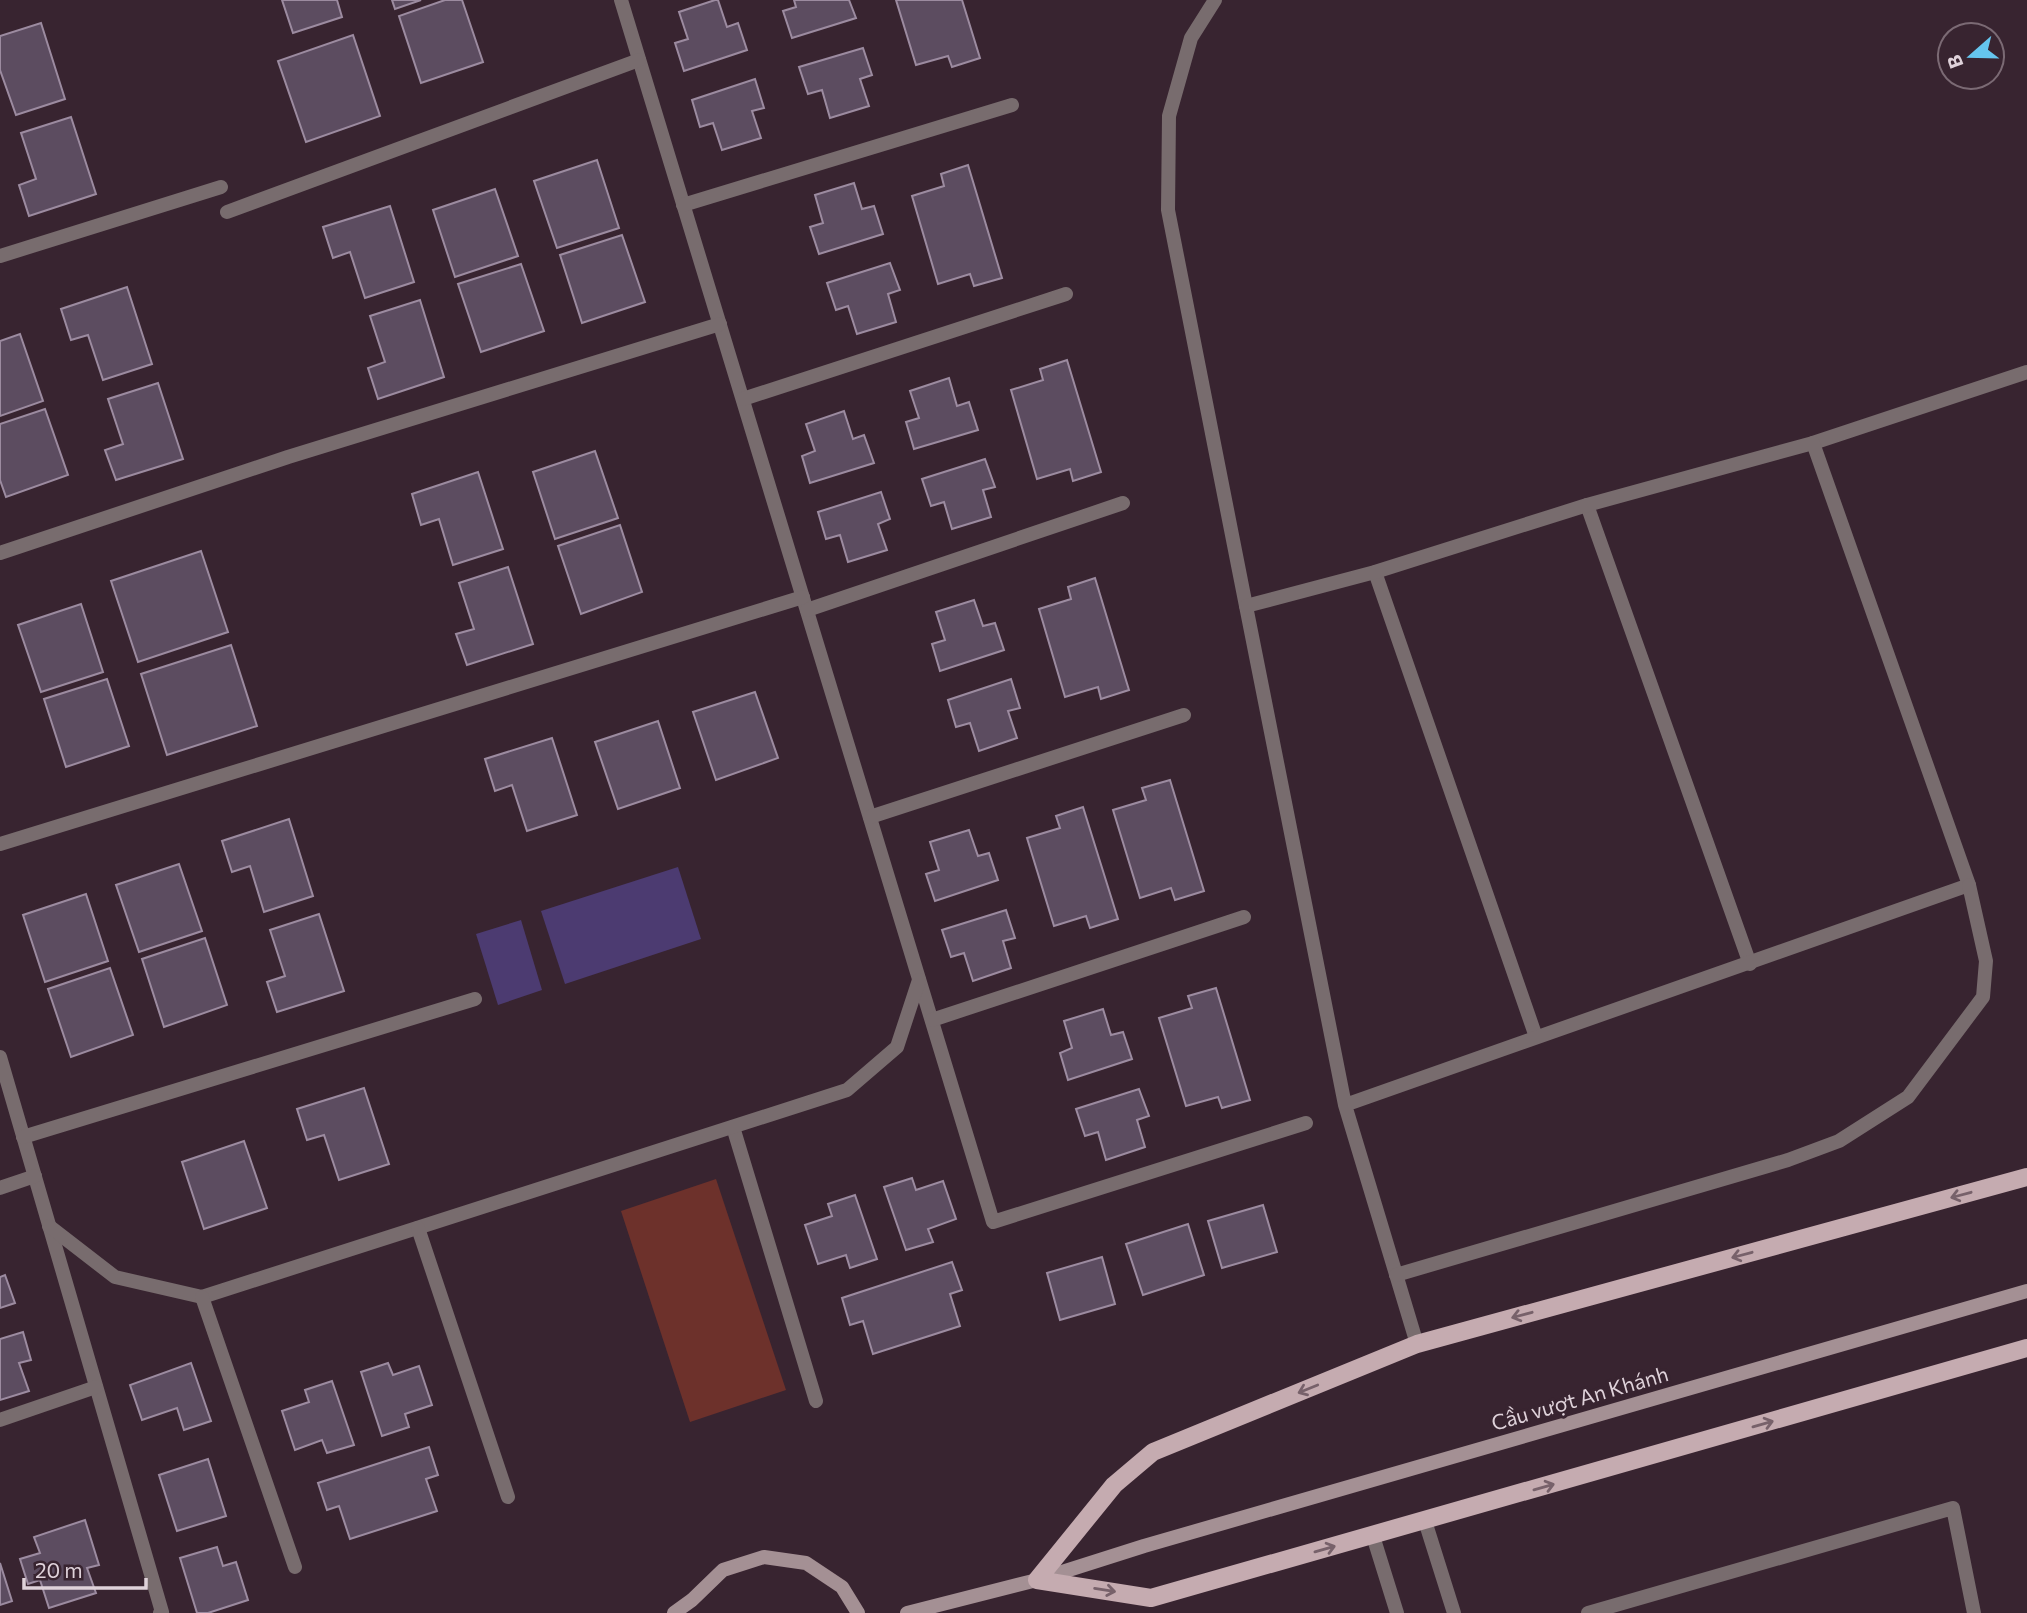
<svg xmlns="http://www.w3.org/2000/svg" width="2027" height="1613" font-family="Commissioner,sans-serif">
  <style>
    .green { fill: #6d312b }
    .water { fill: #4c3b71 }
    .building { fill: #5c4c60; stroke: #9c8ba0; stroke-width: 2 }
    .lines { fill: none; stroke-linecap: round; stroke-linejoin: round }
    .lane { stroke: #786c6e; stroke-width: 14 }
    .street { stroke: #786c6e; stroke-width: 14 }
    .secondary { stroke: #a49094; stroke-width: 14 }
    .primary { stroke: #c5abb0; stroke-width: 18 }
    .oneway { stroke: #77616a }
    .labels { text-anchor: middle; stroke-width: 6; stroke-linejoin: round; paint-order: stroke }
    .street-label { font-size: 21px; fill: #dfd2da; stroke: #382430 }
  </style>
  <rect width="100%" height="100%" fill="#382430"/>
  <!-- green -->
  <polygon class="green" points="716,1179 786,1390 690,1422 621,1211"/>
  <!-- water -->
  <g class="water">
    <polygon points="678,867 701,939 565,984 541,911"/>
    <polygon points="521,920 542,990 498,1005 476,934"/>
  </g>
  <!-- building -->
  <g class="building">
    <polygon points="282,0 337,0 342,17 293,33"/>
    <polygon points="392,0 421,0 395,9"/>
    <polygon points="445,0 462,0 483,62 421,83 399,16"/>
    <polygon points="715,0 718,0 727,27 738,23 747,50 684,71 675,43 688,39 679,12"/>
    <polygon points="794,0 849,0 856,18 792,38 783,11 796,7"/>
    <polygon points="896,0 962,0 980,58 952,67 948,56 916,65"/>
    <polygon points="41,23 65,99 16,115 0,70 0,36"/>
    <polygon points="353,35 380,116 306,142 278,61"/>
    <polygon points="863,48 872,75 860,79 869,106 830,118 822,90 808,94 799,67"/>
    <polygon points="755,79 764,108 752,111 761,138 722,150 713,123 700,127 692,100"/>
    <polygon points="71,117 96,194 29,216 19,185 36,179 21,133"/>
    <polygon points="597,160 619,228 557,248 534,181"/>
    <polygon points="968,165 1002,278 974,286 970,274 938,284 912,196 944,186 941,174"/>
    <polygon points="854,183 862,209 874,206 883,234 819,254 810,227 823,223 815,195"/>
    <polygon points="495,189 518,256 455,277 433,210"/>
    <polygon points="390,206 414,282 365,298 350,252 333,258 323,227"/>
    <polygon points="622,235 645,302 582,323 560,255"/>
    <polygon points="890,263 900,290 888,294 896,322 857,334 848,306 836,310 827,283"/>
    <polygon points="521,264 544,331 481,352 458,284"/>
    <polygon points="127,287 152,364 103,380 88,335 71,340 61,309"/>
    <polygon points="420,300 444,377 378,399 368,368 385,362 370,316"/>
    <polygon points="20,334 43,401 0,416 0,341"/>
    <polygon points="1067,360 1101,472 1073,481 1070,469 1037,479 1011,390 1043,380 1040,369"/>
    <polygon points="949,378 957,406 969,402 978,430 914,449 906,422 919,418 910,391"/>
    <polygon points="158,383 183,459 116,480 105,450 123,444 108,399"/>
    <polygon points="45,409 68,475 6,497 0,480 0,424"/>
    <polygon points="844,411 853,439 864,435 874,463 810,483 802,456 815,451 806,424"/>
    <polygon points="595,451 618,518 555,539 533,472"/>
    <polygon points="985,459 995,487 983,490 991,517 952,529 944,502 931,506 922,479"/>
    <polygon points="478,472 503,549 453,565 439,519 421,525 412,494"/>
    <polygon points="881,492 890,519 878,524 887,550 848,562 840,535 826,539 818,512"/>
    <polygon points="620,525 642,592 581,614 558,546"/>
    <polygon points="201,551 228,632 138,662 111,581"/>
    <polygon points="508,567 533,644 467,665 456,634 474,629 459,583"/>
    <polygon points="1095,578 1129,690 1101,699 1098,687 1065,697 1039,609 1071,599 1068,587"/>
    <polygon points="974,600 983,626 995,623 1004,650 940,671 932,644 945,640 936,612"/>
    <polygon points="81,604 103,672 41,692 18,625"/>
    <polygon points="231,645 257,726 167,755 141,674"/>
    <polygon points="107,679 129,746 66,767 44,699"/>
    <polygon points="1011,679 1020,708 1008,711 1017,738 979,751 970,723 956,727 948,700"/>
    <polygon points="755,692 778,758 716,780 693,712"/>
    <polygon points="658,721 680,788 618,809 595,742"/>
    <polygon points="552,738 577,815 527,831 512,785 495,791 485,759"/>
    <polygon points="1170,780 1204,891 1175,900 1171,888 1140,898 1113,810 1146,800 1142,788"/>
    <polygon points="1083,807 1118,919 1090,928 1086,916 1054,926 1027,838 1060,828 1056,816"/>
    <polygon points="289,819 313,896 264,912 250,866 232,872 222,841"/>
    <polygon points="969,830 978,856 989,853 998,880 935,901 926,874 939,870 930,842"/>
    <polygon points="179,864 202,931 139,952 116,885"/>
    <polygon points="86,894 108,961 45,982 23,915"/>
    <polygon points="1006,910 1015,938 1003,941 1011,968 973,981 964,953 951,957 942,930"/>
    <polygon points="319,914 344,991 277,1012 267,982 285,976 270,930"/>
    <polygon points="205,938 227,1005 164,1027 142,959"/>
    <polygon points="110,968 133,1035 71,1057 48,989"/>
    <polygon points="1216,988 1250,1100 1222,1108 1218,1097 1186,1106 1159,1018 1192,1008 1188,996"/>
    <polygon points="1103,1009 1111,1035 1123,1032 1132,1059 1068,1080 1060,1053 1072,1048 1064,1021"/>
    <polygon points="364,1088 389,1164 339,1180 324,1135 307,1140 297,1109"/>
    <polygon points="1139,1089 1149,1116 1137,1120 1145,1147 1106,1160 1098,1132 1085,1136 1076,1109"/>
    <polygon points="244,1141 267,1208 204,1229 182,1162"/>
    <polygon points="912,1178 916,1190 943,1181 956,1219 928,1229 933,1242 906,1250 884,1187"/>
    <polygon points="855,1195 877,1259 850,1268 846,1255 818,1264 805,1225 832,1216 828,1204"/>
    <polygon points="1263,1205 1277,1252 1222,1268 1208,1221"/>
    <polygon points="1188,1224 1204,1275 1143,1295 1126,1244"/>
    <polygon points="1102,1257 1115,1304 1060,1320 1047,1273"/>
    <polygon points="952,1262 962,1290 950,1294 960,1326 873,1354 863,1321 850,1325 842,1298"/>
    <polygon points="5,1275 15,1303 0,1308 0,1277"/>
    <polygon points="23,1332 31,1360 19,1363 29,1391 0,1400 0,1339"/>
    <polygon points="191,1363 211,1421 184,1430 177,1408 142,1420 130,1385"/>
    <polygon points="388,1363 393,1375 419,1366 432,1405 405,1414 409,1427 382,1436 361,1372"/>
    <polygon points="332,1381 354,1445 327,1453 322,1440 295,1450 282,1411 309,1402 305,1390"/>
    <polygon points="429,1447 438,1475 426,1479 437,1511 350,1539 339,1506 327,1510 318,1483"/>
    <polygon points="208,1459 226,1516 177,1531 159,1475"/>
    <polygon points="85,1520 99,1565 87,1568 96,1593 49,1608 40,1580 28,1584 20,1559 40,1553 34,1537"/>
    <polygon points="217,1547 223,1566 236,1562 248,1600 208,1613 197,1613 180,1558"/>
    <polygon points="0,1563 12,1601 0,1605"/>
  </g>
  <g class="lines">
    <!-- lane -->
    <g class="lane">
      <polyline points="1813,443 2027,372"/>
      <polyline points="1425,1521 1454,1613"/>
      <polyline points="1373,1536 1397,1613"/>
      <polyline points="1588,1613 1953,1508 1974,1613"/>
    </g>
    <!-- street -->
    <g class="street">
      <polyline points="621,0 993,1222 1306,1123"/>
      <polyline points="1215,0 1191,38 1169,116 1168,210 1246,606"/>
      <polyline points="683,205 1012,105"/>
      <polyline points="227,212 639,60"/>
      <polyline points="0,256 221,187"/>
      <polyline points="743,399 1066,294"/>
      <polyline points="1587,505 1750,964"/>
      <polyline points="0,553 288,457 720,324"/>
      <polyline points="1375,572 1536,1037"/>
      <polyline points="807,610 1123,503"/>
      <polyline points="870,817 1184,715"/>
      <polyline points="0,844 803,597"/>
      <polyline points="932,1020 1244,917"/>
      <polyline points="0,1057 162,1612 160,1613"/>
      <polyline points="1345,1105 1969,885 1813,443 1587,505 1375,572 1246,606 1345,1105 1417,1344"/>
      <polyline points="733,1127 816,1401"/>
      <polyline points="23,1137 475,999"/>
      <polyline points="0,1188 35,1176"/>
      <polyline points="49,1226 115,1277 202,1297 847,1090 897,1047 919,980"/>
      <polyline points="418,1228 508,1497"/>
      <polyline points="1396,1275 1788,1160 1839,1141 1908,1097 1983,997 1986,961 1969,885"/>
      <polyline points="202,1297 295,1567"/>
      <polyline points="0,1420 96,1387"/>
    </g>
    <!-- secondary -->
    <g class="secondary">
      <polyline points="674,1613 692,1600 723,1570 764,1557 806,1563 842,1587 858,1613"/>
      <polyline points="907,1613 1037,1580 1144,1546 2027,1291"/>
    </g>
    <!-- primary -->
    <polyline class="primary" points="2027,1177 1417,1344 1153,1452 1114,1485 1037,1580 1151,1598 2027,1348"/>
  </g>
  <!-- one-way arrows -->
  <defs><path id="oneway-shaft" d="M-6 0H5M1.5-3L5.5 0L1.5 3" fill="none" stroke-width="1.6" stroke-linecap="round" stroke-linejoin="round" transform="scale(1.75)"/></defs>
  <g class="oneway">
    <use href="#oneway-shaft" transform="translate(1961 1195) rotate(165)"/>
    <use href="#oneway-shaft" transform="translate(1742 1255) rotate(165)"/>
    <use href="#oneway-shaft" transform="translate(1522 1315) rotate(165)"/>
    <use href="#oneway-shaft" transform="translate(1308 1389) rotate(158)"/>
    <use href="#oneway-shaft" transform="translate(1763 1424) rotate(-16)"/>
    <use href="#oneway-shaft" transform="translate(1544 1487) rotate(-16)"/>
    <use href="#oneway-shaft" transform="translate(1325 1549) rotate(-16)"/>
    <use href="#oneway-shaft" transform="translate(1105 1590) rotate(9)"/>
  </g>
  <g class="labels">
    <!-- street labels -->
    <g class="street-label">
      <text transform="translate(1580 1399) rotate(-16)" y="7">Cầu vượt An Khánh</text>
    </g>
  </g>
  <!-- north arrow -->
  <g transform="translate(1971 56) rotate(250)"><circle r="33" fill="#382430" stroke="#7b6a74" stroke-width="2"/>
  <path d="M0-5L12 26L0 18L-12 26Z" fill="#65c5ee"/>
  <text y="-10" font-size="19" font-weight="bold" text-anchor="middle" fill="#dfd2da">B</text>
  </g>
  <!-- scale -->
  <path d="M24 1578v10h122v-10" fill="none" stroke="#dfd2da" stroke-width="3.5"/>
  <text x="35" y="1578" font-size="21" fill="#dfd2da" stroke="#382430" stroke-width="5" paint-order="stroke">20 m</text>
</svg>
